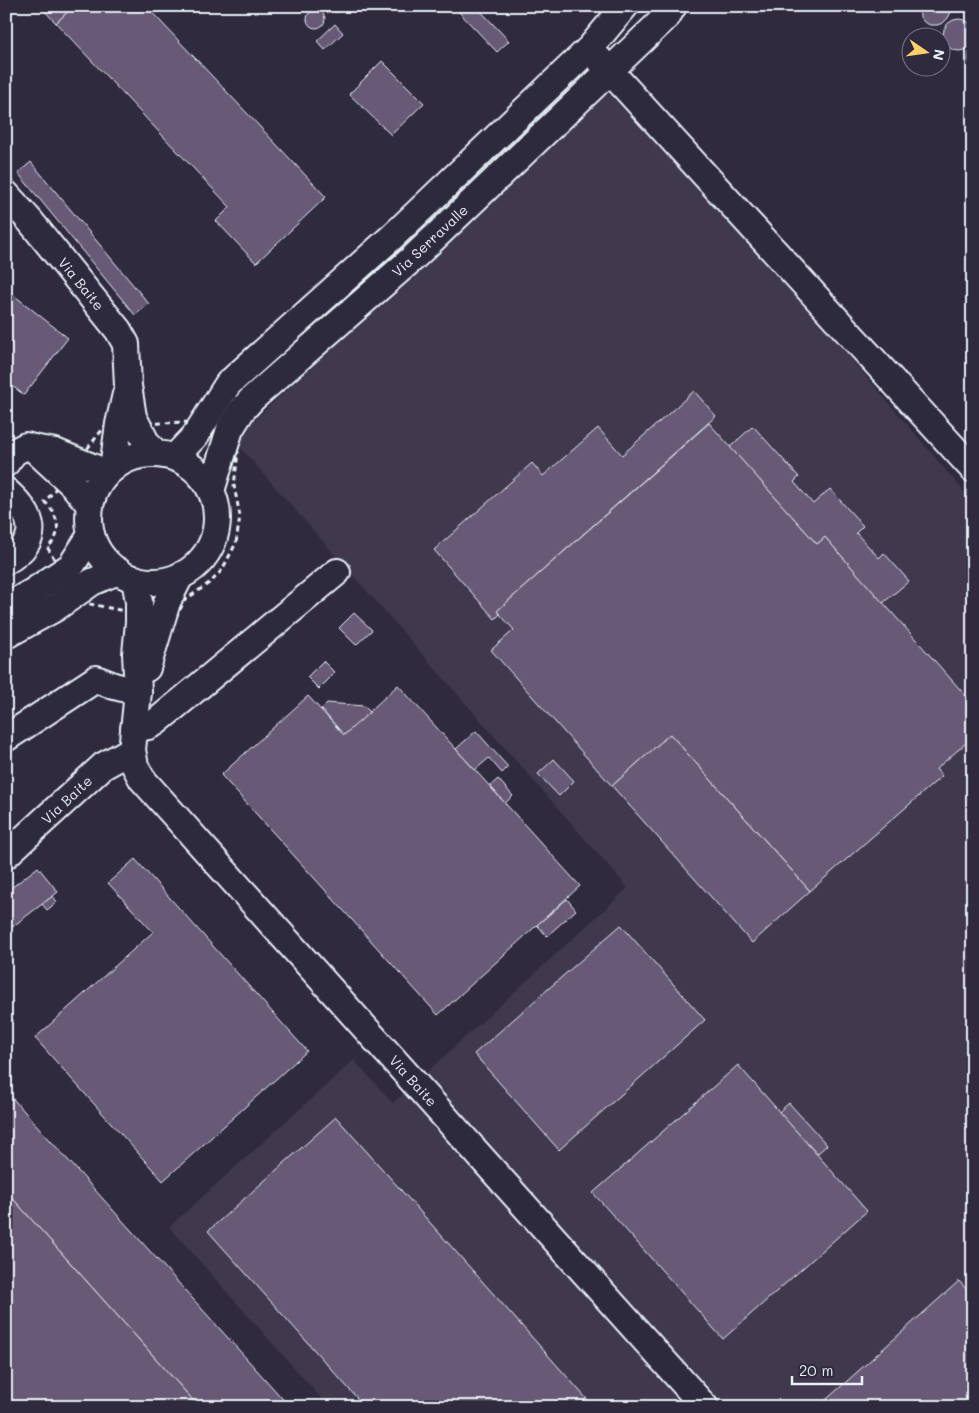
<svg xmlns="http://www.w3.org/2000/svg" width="979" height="1413" font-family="Mali,sans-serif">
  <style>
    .built { fill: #40384e }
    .building { fill: #675a76; stroke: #e8f1f8 }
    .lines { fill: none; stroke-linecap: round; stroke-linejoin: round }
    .minor-casing { stroke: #e8f1f8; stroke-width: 30 }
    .path { stroke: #e8f1f8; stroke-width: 3; stroke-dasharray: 5 4; stroke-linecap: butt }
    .minor { stroke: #2f2a3d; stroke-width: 26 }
    .labels { text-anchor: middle; stroke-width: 4.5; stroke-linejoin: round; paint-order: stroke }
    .street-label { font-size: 14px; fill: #e8f1f8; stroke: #2f2a3d }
  </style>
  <rect width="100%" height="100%" fill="#2f2a3d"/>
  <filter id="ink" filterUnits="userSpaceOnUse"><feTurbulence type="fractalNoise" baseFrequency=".02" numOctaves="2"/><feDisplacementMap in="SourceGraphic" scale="10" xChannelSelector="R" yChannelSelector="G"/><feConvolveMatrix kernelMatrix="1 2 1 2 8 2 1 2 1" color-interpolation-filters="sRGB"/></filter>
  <g filter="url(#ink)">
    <!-- built -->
    <polygon class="built" points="611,95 632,101 973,502 973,1407 329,1407 169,1227 354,1060 393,1103 628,888 239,446 244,430 598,97"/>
    <!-- building -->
    <g class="building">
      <polygon points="40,6 74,6 56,23"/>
      <polygon points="74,6 146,6 326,197 256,263 216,221 230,207 56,23"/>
      <polygon points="327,6 348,6 339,12 334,12"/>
      <polygon points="461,6 476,6 509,41 497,52 457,10"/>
      <polygon points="919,6 950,6 951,12 948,18 943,23 937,25 930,25 924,22 920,17"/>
      <polygon points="964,6 973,6 973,13 966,10"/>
      <circle cx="316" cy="19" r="9"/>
      <circle cx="959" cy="35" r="16"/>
      <polygon points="335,24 343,33 325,50 317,41"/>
      <polygon points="973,48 973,70 968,60 969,53"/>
      <polygon points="382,61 424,103 391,135 349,94"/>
      <polygon points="31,162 149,304 135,315 18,173"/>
      <polygon points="6,289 68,338 24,395 6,381"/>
      <polygon points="694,391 716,416 497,611 500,614 495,619 434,550 532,463 543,476 598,428 622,455"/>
      <polygon points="709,423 817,544 825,537 973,704 973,737 936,769 942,776 810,891 670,734 612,786 491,650 514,630 497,611"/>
      <polygon points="753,426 799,477 794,482 813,504 830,489 863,526 856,533 879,558 884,553 909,581 883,603 825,537 817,544 730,447"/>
      <polygon points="354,613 372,630 356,645 339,628"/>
      <polygon points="323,661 335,673 319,689 307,677"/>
      <polygon points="398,685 580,886 438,1015 221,775 308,696 344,735"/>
      <polygon points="327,703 364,706 370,712 344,735 321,709"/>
      <polygon points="476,731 508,767 502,773 489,758 475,770 456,749"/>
      <polygon points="670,734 810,891 752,943 612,786"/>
      <polygon points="554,759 574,781 559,796 538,774"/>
      <polygon points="498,779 513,796 505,803 490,786"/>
      <polygon points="135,859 307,1051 163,1181 35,1038 153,932 108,883"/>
      <polygon points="38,867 58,892 12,927 6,919 6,892"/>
      <polygon points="53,896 57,902 47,910 42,904"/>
      <polygon points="567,899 576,910 547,936 537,925"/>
      <polygon points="6,919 12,927 6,931"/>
      <polygon points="621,925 705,1020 559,1150 474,1054"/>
      <polygon points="738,1065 867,1211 723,1339 593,1193"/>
      <polygon points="6,1091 290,1407 199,1407 6,1191"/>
      <polygon points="789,1103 827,1145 817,1154 779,1112"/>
      <polygon points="336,1117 594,1407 365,1407 208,1231"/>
      <polygon points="6,1191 199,1407 6,1407"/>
      <polygon points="959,1281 973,1297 973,1407 818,1407"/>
    </g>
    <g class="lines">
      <defs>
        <g id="minor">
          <polyline points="599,59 973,469"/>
          <polyline points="6,194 31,222 118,330 126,344 128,386 133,417 147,444 157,454"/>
          <circle cx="153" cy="518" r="64"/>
          <polyline points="175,457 195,436 228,384 393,236 590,48 625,6"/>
          <polyline points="6,463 14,452 26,446 33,448"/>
          <polyline points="113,468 119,424 126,394"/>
          <path d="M 6,491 C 35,516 42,540 6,561"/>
          <polyline points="211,491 230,429 242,410 253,398 413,258 667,16 673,6"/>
          <polyline points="90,505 73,485 33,448 55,452 107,473"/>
          <polyline points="135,579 139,602 139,622 136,654 138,692 132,750 135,766 142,779 705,1407"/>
          <polyline points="6,607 34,591 71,566 91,535"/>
          <polyline points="6,635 55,608 92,582 118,571"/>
          <polyline points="147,668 167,602 180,576"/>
          <polyline points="134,729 148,726 156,722 337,572"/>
          <polyline points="6,738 96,679 114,686 138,692"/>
          <polyline points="6,855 103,766 132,750"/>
        </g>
      </defs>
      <!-- minor casing -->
      <use href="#minor" class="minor-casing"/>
      <!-- path -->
      <path class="path" d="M 189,422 L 238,452 L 234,486 L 240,516 L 236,543 L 222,570 L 212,581 L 185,600 L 174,621 L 85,603 L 81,601 L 47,547 C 64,536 58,514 45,502 L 106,425 Z"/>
      <!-- minor -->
      <use href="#minor" class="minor"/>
    </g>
  </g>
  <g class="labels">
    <!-- street labels -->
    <g class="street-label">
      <text transform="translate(430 241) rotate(-43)" y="5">Via Serravalle</text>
      <text transform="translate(81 284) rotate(51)" y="5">Via Baite</text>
      <text transform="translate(67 800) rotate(-43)" y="5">Via Baite</text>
      <text transform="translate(413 1081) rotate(48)" y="5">Via Baite</text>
    </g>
  </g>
  <!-- margin -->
  <rect width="979" height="1413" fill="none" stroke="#2f2a3d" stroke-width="25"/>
  <rect x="12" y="12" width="954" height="1388" fill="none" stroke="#e8f1f8" stroke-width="2" filter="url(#ink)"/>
  <!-- north arrow -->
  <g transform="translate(926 52) rotate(103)"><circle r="24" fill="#2f2a3d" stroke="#797a88"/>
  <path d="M0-4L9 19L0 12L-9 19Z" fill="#ffd166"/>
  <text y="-8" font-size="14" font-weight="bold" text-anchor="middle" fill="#e8f1f8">N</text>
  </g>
  <!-- scale -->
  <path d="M792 1376v8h70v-8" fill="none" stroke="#e8f1f8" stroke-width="2.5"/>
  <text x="799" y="1376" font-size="15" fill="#e8f1f8" stroke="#2f2a3d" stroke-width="4" paint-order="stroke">20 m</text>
</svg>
